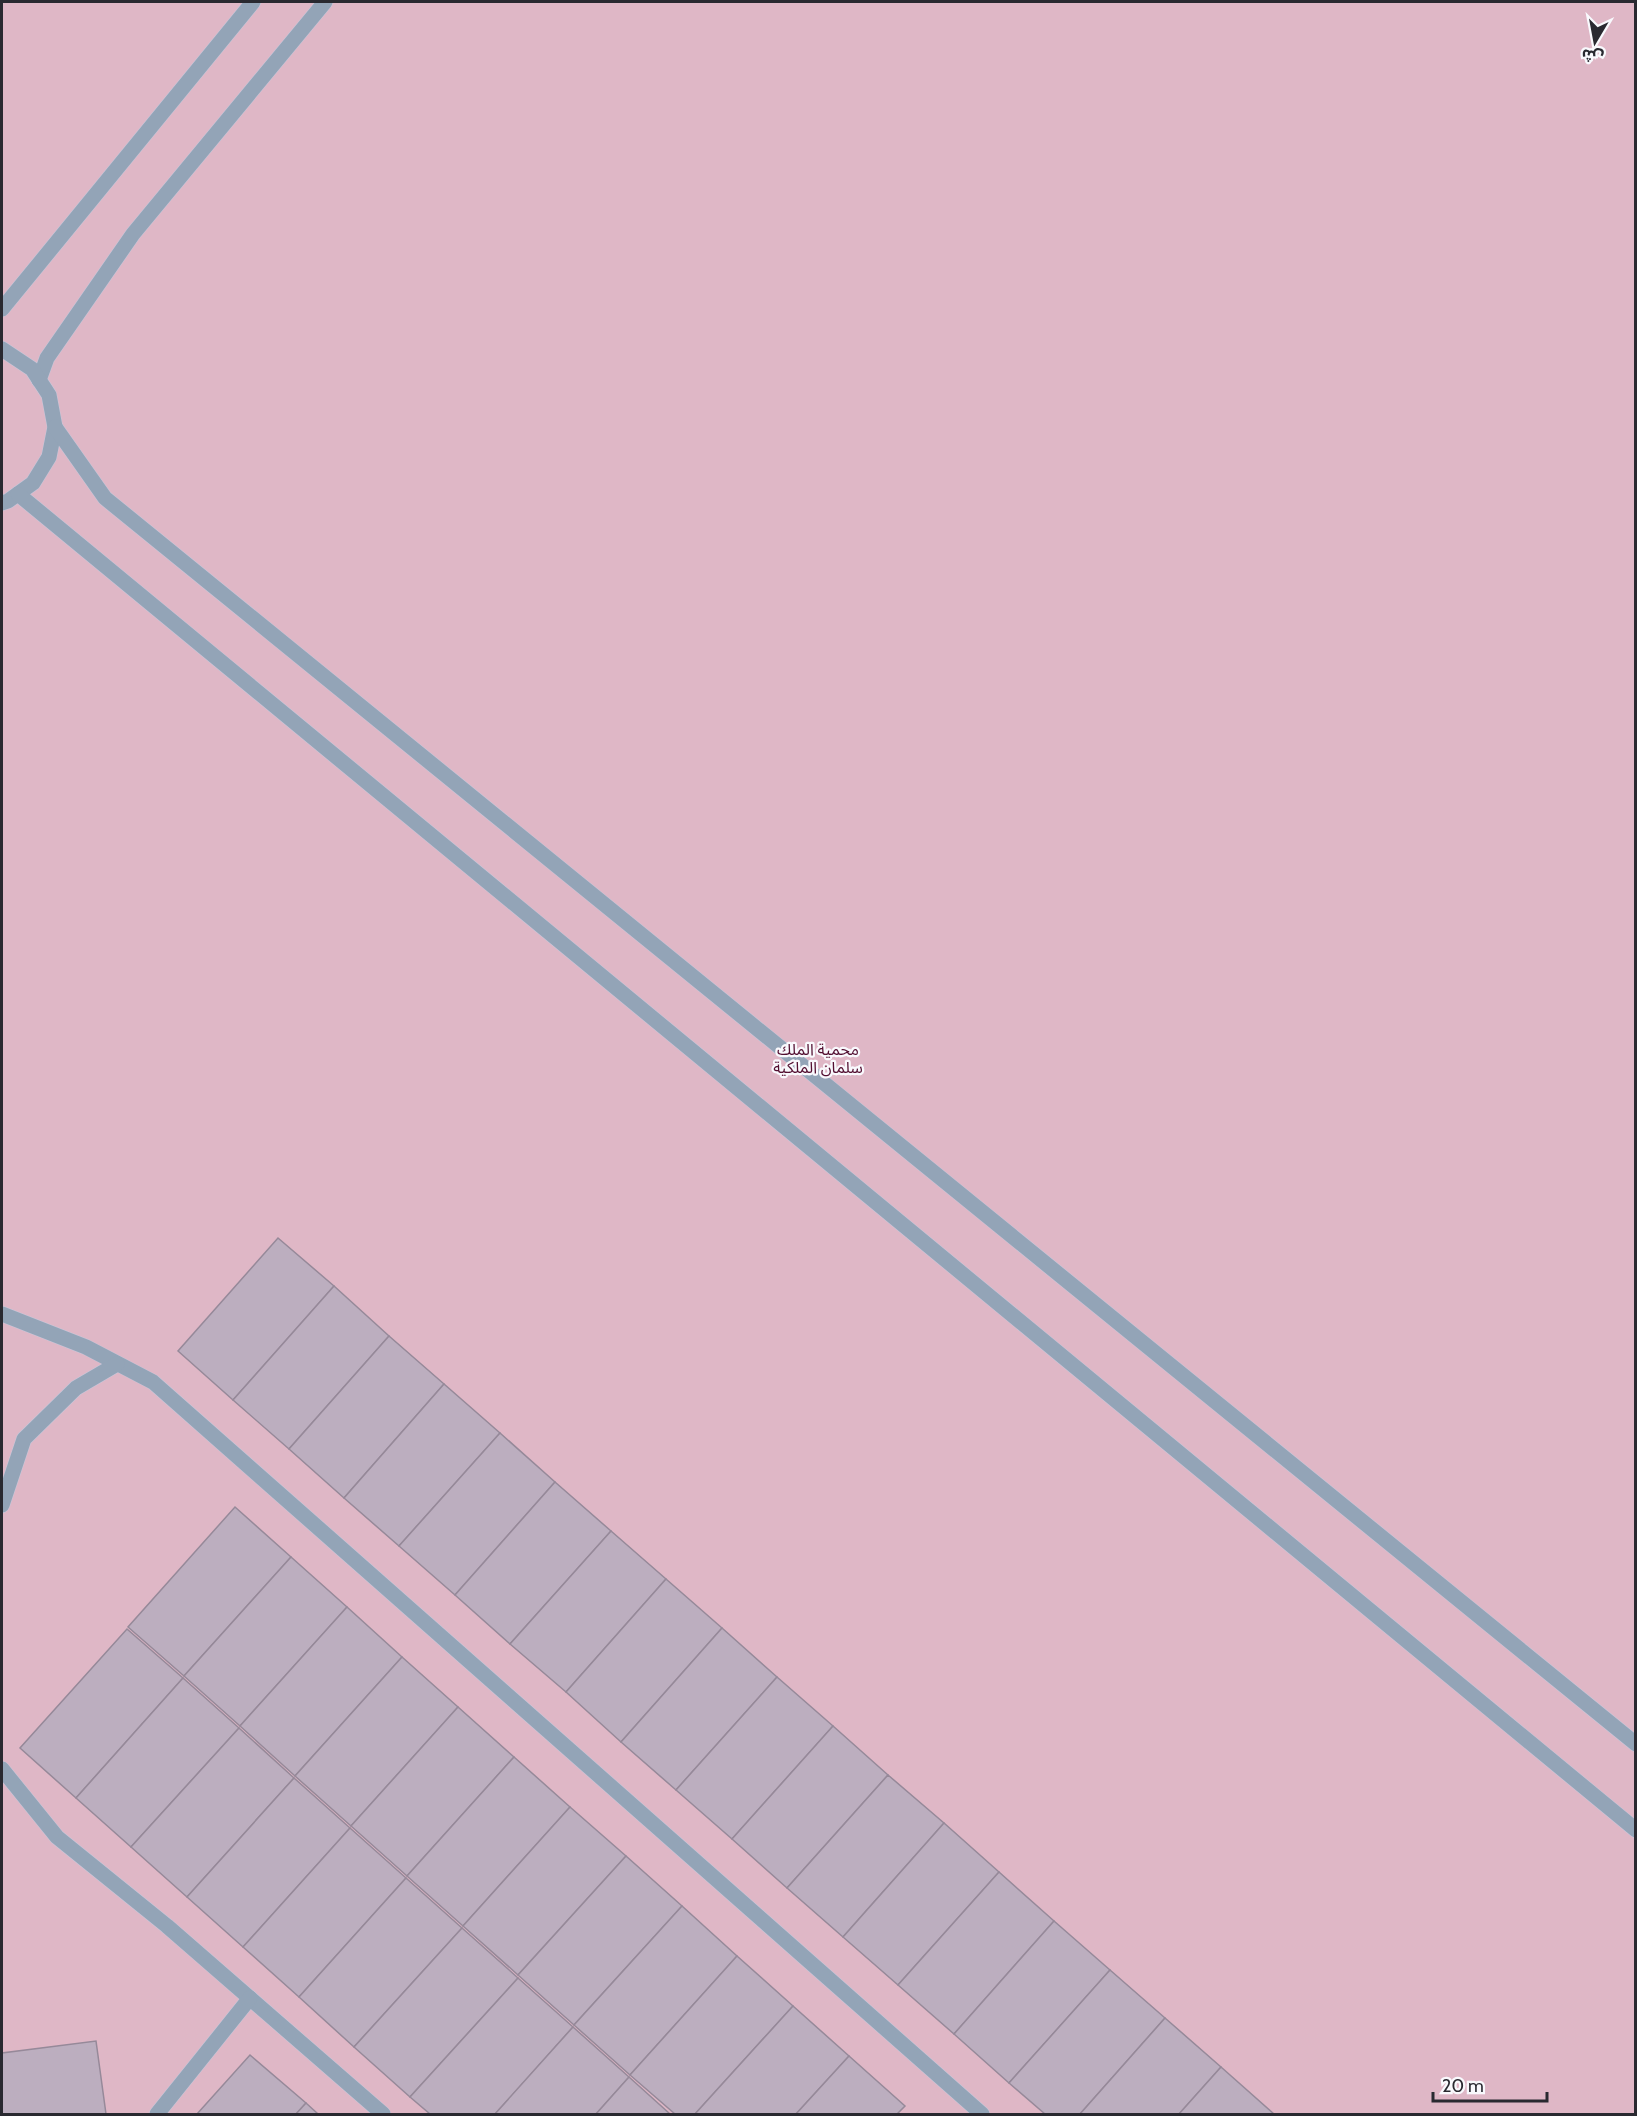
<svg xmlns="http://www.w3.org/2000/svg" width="1637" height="2116" font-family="Cabin,'Noto Sans Arabic',sans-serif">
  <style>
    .green { fill: #dfb7c6 }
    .building { fill: #bcaebf; stroke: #968999; stroke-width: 1.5 }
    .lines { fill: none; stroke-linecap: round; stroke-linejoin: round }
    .minor-casing { stroke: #c7c7da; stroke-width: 16 }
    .tertiary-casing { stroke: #c7c7da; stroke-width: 16 }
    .minor { stroke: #93a4b7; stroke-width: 15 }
    .tertiary { stroke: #93a4b7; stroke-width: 15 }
    .labels { text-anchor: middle; stroke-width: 4.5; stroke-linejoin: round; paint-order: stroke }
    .park-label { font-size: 16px; fill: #530f31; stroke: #f9f9fd }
  </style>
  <rect width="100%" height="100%" fill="#eaeaff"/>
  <!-- green -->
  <rect class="green" x="2" y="2" width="1633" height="2112"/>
  <!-- building -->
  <g class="building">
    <polygon points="278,1238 334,1286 233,1400 178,1351"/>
    <polygon points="334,1286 389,1336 289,1449 233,1400"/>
    <polygon points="389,1336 444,1384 344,1498 289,1449"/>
    <polygon points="444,1384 500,1433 399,1546 344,1498"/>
    <polygon points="500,1433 555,1482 455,1595 399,1546"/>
    <polygon points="555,1482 611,1531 510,1644 455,1595"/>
    <polygon points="235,1507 291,1557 184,1676 128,1627"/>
    <polygon points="611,1531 666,1579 566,1692 510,1644"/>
    <polygon points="291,1557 347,1607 240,1726 184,1676"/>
    <polygon points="666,1579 722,1628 621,1742 566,1692"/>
    <polygon points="347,1607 402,1657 295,1776 240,1726"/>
    <polygon points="722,1628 777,1677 676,1790 621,1742"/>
    <polygon points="127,1629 183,1678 76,1798 20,1748"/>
    <polygon points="402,1657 458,1707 351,1826 295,1776"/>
    <polygon points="777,1677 833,1726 732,1839 676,1790"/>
    <polygon points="183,1678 239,1728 131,1847 76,1798"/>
    <polygon points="458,1707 514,1757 407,1876 351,1826"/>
    <polygon points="833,1726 888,1775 787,1888 732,1839"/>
    <polygon points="239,1728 294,1778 187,1897 131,1847"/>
    <polygon points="514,1757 570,1807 463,1926 407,1876"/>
    <polygon points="888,1775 944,1823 843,1937 787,1888"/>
    <polygon points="294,1778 350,1828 243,1947 187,1897"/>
    <polygon points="570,1807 626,1856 518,1975 463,1926"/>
    <polygon points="944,1823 999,1872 898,1985 843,1937"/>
    <polygon points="350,1828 406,1878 299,1997 243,1947"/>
    <polygon points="626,1856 682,1906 574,2025 518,1975"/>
    <polygon points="999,1872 1054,1921 954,2034 898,1985"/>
    <polygon points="406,1878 462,1928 354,2047 299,1997"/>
    <polygon points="682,1906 737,1956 630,2075 574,2025"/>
    <polygon points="1054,1921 1110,1970 1009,2083 954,2034"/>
    <polygon points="462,1928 518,1978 410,2097 354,2047"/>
    <polygon points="737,1956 793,2006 695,2114 675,2114 630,2075"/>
    <polygon points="1110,1970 1165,2018 1080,2114 1045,2114 1009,2083"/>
    <polygon points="518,1978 573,2027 495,2114 430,2114 410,2097"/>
    <polygon points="793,2006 849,2056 796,2114 695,2114"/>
    <polygon points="1165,2018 1221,2067 1179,2114 1080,2114"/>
    <polygon points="573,2027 629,2077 596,2114 495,2114"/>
    <polygon points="96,2041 106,2114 2,2114 2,2053"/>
    <polygon points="250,2055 306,2103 296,2114 197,2114"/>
    <polygon points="849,2056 905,2106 897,2114 796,2114"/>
    <polygon points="1221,2067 1274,2114 1179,2114"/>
    <polygon points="629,2077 670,2114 596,2114"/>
    <polygon points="306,2103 318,2114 296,2114"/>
  </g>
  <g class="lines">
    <defs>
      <g id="minor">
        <polyline points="2,309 253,2"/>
        <polyline points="39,380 47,358 133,234 325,2"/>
        <polyline points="2,1314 86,1347 153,1382 982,2114"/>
        <polyline points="2,1505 24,1439 76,1388 117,1364"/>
        <polyline points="2,1769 57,1837 167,1926 383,2114"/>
        <polyline points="157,2114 250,1998"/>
      </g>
      <g id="tertiary">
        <polyline points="2,349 32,369 49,395 55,427 49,457 33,483 8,501 2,503"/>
        <polyline points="55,427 105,498 1636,1744"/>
        <polyline points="18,494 1636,1830"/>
      </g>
    </defs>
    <!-- minor casing -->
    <use href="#minor" class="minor-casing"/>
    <!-- tertiary casing -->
    <use href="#tertiary" class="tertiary-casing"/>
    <!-- minor -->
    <use href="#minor" class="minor"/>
    <!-- tertiary -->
    <use href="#tertiary" class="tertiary"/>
  </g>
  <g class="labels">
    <!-- park labels -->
    <g class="park-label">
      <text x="818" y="1055">محمية الملك<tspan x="818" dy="18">سلمان الملكية</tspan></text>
    </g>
  </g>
  <!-- border -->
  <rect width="1637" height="2116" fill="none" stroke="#292930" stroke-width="6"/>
  <!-- north arrow -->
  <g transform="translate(1595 42) rotate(190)" stroke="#f9f9fd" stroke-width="4.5" paint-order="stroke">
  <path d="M0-4.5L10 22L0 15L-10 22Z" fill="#292930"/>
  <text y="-9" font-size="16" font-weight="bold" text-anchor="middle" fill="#292930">ش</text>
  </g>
  <!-- scale -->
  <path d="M1433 2092v9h114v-9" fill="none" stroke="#292930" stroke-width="3"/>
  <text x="1442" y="2092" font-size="18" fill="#292930" stroke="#f9f9fd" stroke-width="4.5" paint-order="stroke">20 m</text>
</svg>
